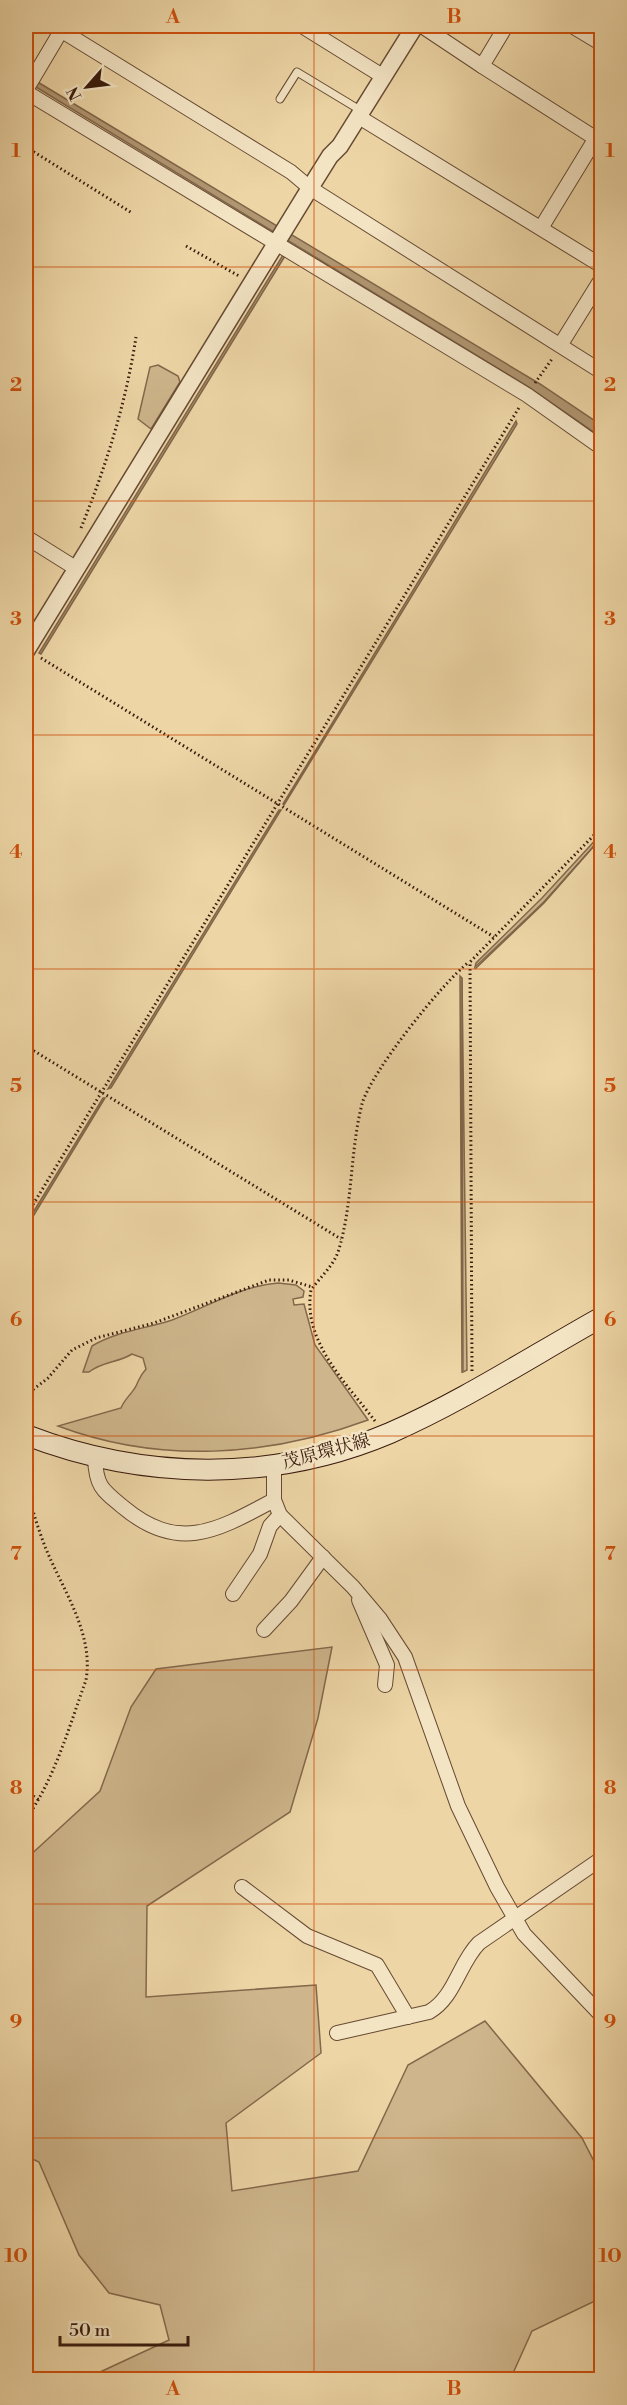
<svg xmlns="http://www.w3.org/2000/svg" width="627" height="2405" font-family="'Libre Bodoni','Noto Serif JP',serif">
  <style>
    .green { fill: #ceb58b; stroke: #84684c; stroke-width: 1.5 }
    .water { fill: #b09671; stroke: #806549; stroke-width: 1.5 }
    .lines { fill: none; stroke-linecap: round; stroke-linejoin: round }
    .service-casing { stroke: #664a33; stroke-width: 9 }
    .minor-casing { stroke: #664a33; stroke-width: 16 }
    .tertiary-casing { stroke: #664a33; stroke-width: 19 }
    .secondary-casing { stroke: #391b0d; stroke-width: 22 }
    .path { stroke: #391b0d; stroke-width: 3; stroke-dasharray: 1.5 3; stroke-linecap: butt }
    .service { stroke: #f3e4c4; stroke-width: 7 }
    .minor { stroke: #f3e4c4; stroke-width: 14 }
    .tertiary { stroke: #f3e4c4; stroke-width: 16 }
    .secondary { stroke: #f3e4c4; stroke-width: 20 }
    .grid { fill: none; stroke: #ce500c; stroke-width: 1.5; stroke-opacity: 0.55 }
    .labels { text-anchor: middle; stroke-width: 5; stroke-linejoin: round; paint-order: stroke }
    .street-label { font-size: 18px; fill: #391b0d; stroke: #f3e4c4 }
    .neatline { fill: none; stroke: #ce500c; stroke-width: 2 }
    .grid-label { font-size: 20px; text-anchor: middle; font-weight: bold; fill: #ce500c }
  </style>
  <rect width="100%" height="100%" fill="#edd5a5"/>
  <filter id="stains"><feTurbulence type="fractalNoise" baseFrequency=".00333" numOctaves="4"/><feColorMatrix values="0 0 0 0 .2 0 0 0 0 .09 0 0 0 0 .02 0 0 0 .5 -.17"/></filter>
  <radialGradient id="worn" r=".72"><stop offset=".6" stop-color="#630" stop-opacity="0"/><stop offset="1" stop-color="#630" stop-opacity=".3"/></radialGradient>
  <!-- green -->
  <g class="green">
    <polygon points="158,365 178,376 180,382 151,429 138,419 150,367"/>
    <polygon points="601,834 601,838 544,902 475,967 476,963 542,898"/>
    <polygon points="462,978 467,1370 463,1372"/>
    <path d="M 278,1283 L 296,1285 L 304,1291 L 303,1297 L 293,1299 L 294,1305 L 304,1304 L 315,1345 L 368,1420 C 268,1457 159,1464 58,1426 L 121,1408 C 125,1398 132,1394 136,1386 C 140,1378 139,1377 146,1369 L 143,1358 L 132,1354 C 118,1363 103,1361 89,1372 L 83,1372 L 92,1346 C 117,1331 145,1329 172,1320 C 207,1307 241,1286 278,1283 Z"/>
    <polygon points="332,1647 318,1718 290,1812 147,1906 146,1997 316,1985 321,2053 226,2123 232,2191 358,2171 408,2065 485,2021 582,2138 601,2175 601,2286 595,2301 532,2331 514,2371 516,2379 85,2379 169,2340 160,2305 109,2293 79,2255 39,2162 26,2156 26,1859 100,1791 131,1707 156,1669"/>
  </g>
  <!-- water -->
  <g class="water">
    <polygon points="26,75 540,384 601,425 601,437 527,386 26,81"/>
    <polygon points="283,255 285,256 41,654 39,653"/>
    <polygon points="516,421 517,424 284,805 283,804"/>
    <polygon points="279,810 281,810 111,1088 108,1089"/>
    <polygon points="601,838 544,903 475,969 544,902"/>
    <polygon points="460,976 462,978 462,1373"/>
    <polygon points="103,1098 105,1098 26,1228 26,1224"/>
  </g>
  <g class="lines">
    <defs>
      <polyline id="service" points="280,99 297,72 360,110"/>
      <g id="minor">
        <polyline points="54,26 291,172 310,188 602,372"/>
        <polyline points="302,26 384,77"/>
        <polyline points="422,26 482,66 506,26"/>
        <polyline points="572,26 602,44"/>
        <polyline points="482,66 595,138"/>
        <polyline points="26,90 64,26"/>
        <polyline points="26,92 527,395 602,448"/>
        <polyline points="359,117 602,266"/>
        <polyline points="541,228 602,128"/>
        <polyline points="561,344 602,278"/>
        <polyline points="26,537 77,569"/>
        <path d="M 95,1458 C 96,1486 102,1490 123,1507 C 179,1554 218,1530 274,1500"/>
        <polyline points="274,1466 274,1500 280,1515 353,1587 380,1619 405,1657 458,1806 497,1887 524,1934 602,2016"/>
        <polyline points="233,1594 260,1554 270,1526 280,1515"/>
        <polyline points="359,1600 387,1665 385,1685"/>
        <polyline points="264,1630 291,1601 323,1557"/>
        <polyline points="242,1887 307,1936 377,1965 408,2017"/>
        <path d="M 337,2033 L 429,2012 C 455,1997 459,1963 479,1943 L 601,1859"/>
      </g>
      <polyline id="tertiary" points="26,651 310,188 330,156 340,146 415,26"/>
      <path id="secondary" d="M 26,1435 C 143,1480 272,1483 390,1433 C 463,1401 532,1356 602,1317"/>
    </defs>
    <!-- service casing -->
    <use href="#service" class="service-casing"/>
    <!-- minor casing -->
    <use href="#minor" class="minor-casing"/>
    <!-- tertiary casing -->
    <use href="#tertiary" class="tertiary-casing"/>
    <!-- secondary casing -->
    <use href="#secondary" class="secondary-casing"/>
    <!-- path -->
    <g class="path">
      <polyline points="26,147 132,213"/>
      <polyline points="186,246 239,276"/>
      <polyline points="535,383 552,359"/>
      <path d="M 81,528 C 106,466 126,403 136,337"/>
      <polyline points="41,658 494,937"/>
      <polyline points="26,1046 341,1239"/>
      <polyline points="26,1216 520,406"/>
      <polyline points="598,1338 602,1348"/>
      <polyline points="472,1371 470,962 602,827"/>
      <polyline points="26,1395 48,1378 72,1350 96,1338 154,1323 269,1280 289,1280 312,1287"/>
      <path d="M 375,1421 C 347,1384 302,1341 311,1290 C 320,1277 334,1266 339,1249 C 353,1202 350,1151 362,1104 C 371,1072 442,983 469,962"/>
      <path d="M 26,1487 C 32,1508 38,1529 46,1549 C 63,1590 94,1634 86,1680 C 69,1727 55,1778 26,1819"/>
      <polyline points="26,1791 39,1800"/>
    </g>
    <!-- service -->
    <use href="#service" class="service"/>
    <!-- minor -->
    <use href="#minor" class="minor"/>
    <!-- tertiary -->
    <use href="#tertiary" class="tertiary"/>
    <!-- secondary -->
    <use href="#secondary" class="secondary"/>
  </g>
  <!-- grid -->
  <path class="grid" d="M 314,26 L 314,2380M 26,267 L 602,267M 26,501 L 602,501M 26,735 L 602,735M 26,969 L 602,969M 26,1202 L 602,1202M 26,1436 L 602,1436M 26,1670 L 602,1670M 26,1904 L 602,1904M 26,2138 L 602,2138"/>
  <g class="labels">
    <!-- street labels -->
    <g class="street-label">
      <text transform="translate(326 1451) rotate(-15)" y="6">茂原環状線</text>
    </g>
  </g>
  <!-- margin -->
  <rect width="627" height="2405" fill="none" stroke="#edd5a5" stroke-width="66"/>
  <!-- north arrow -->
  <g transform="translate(87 87) rotate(242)" stroke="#f3e4c4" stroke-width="4.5" paint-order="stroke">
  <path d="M0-4.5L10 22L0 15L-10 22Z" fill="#391b0d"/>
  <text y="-9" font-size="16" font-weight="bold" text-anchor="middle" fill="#391b0d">N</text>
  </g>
  <!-- scale -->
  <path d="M60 2336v9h128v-9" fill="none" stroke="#391b0d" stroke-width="3"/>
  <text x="69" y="2336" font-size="18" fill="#391b0d" stroke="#f3e4c4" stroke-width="4.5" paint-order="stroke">50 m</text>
  <rect x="33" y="33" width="561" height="2339" class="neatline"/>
  <g class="grid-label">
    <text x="173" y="23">A</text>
    <text x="454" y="23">B</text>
    <text x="16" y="157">1</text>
    <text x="610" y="157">1</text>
    <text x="16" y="391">2</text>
    <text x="610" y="391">2</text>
    <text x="16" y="625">3</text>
    <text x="610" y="625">3</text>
    <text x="16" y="858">4</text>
    <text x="610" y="858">4</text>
    <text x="16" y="1092">5</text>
    <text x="610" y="1092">5</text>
    <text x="16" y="1326">6</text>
    <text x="610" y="1326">6</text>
    <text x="16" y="1560">7</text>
    <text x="610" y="1560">7</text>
    <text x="16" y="1794">8</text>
    <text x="610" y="1794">8</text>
    <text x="16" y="2028">9</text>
    <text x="610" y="2028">9</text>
    <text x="16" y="2262">10</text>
    <text x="610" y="2262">10</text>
    <text x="173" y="2395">A</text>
    <text x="454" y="2395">B</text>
  </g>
  <rect width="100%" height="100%" filter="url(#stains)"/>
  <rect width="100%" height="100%" fill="url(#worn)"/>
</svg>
